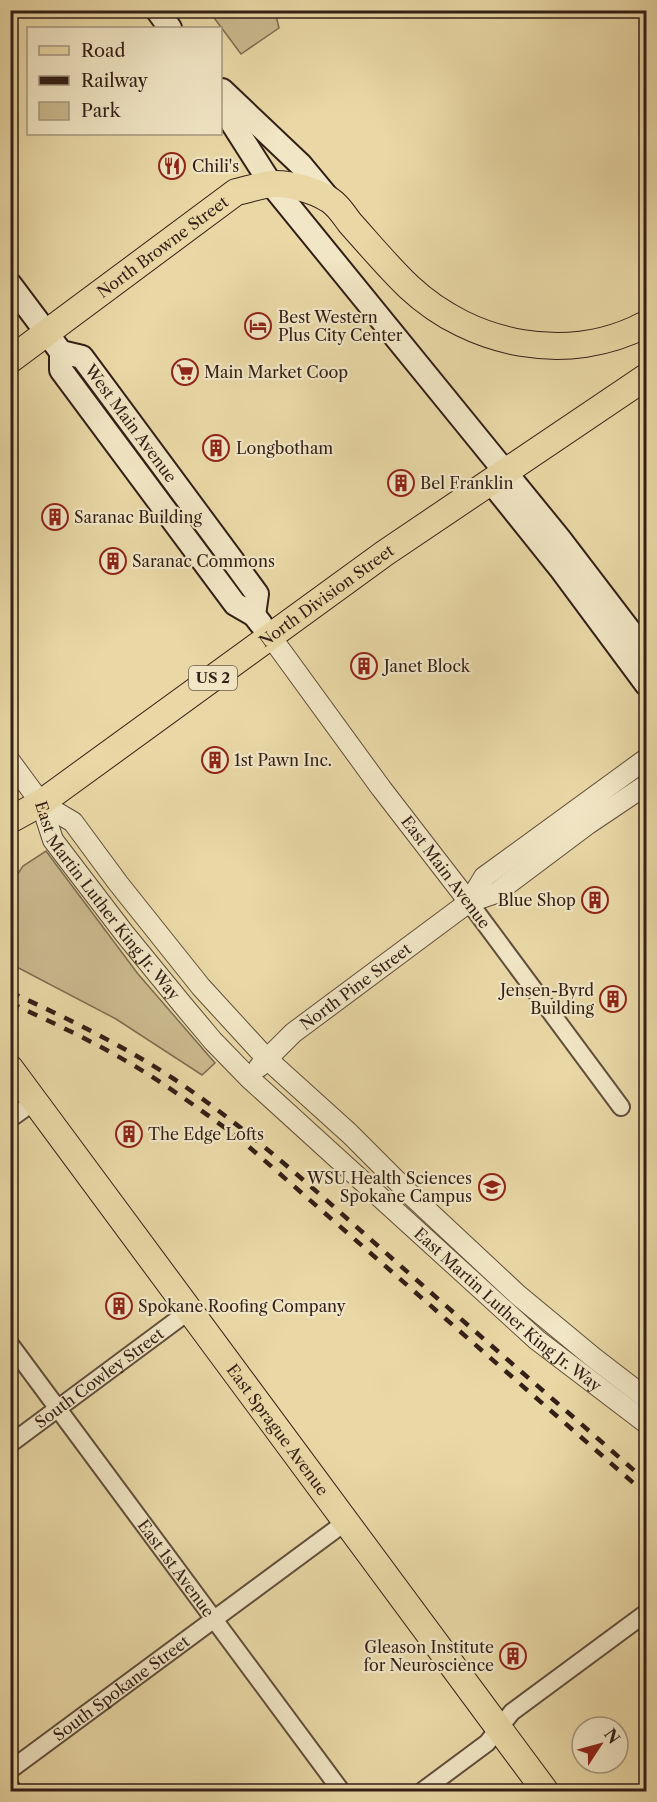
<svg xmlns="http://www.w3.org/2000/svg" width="657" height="1802" font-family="'Libre Caslon Text',serif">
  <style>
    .green { fill: #cab98e; stroke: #7e6c52; stroke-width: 1.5 }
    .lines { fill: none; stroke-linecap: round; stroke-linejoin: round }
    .minor-casing { stroke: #604d3b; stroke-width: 20 }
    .tertiary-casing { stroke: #604d3b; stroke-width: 22 }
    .secondary-casing { stroke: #331f17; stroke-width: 26 }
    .primary-casing { stroke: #331f17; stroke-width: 28 }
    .minor { stroke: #f1e6c5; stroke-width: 16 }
    .tertiary { stroke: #f1e6c5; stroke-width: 20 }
    .secondary { stroke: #f1e6c5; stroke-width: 22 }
    .primary { stroke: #e9d8a6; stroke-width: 26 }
    .rail { stroke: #331f17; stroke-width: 4.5; stroke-dasharray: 10 10; stroke-linecap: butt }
    .labels { text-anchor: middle; stroke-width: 4.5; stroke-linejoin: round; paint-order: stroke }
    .shield { fill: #f1e6c5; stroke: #6c5b4b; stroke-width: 1.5 }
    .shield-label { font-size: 15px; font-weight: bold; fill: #331f17 }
    .poi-label { font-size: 16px; fill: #331f17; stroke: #f1e6c5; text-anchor: start }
    .street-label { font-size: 16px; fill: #331f17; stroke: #f1e6c5 }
  </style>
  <rect width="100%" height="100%" fill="#e9d8a6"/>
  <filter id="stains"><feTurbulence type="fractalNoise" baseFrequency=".00333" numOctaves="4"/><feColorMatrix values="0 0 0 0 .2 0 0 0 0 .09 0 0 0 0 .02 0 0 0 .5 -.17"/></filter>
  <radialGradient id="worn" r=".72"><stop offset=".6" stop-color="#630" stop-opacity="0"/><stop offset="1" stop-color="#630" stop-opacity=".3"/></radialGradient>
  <!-- green -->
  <g class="green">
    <polygon points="209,11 275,11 279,28 241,54"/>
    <polygon points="46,851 138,974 215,1063 202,1075 116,1019 11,964 11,884 23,866"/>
  </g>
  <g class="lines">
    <defs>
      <g id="minor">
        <polyline points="469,902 621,1107"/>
        <polyline points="10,1119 35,1101"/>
        <path id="s1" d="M 10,1344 L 342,1792"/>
        <path id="s2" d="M 10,1444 L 189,1311"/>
        <path id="s3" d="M 10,1770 L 347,1521"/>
        <polyline points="10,1786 14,1792"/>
        <polyline points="421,1792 487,1743 512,1712 646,1613"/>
      </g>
      <g id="tertiary">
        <polyline points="271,637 381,788 469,902"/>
        <path id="s4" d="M 10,761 L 41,803 L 53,840 L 124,933 L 182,1004 L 213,1041 L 249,1078 L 537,1340 L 646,1423"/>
        <polyline points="41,803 73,822 118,883 201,987 267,1059 350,1134 412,1196 518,1295 594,1358 646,1398"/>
        <polyline points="469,902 484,877 646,759"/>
        <path id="s5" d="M 259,1067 L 293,1033 L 469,902 L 496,893 L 588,824 L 646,785"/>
      </g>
      <g id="secondary">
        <polyline points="157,10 170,28"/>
        <polyline points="222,90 301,165 330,200"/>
        <polyline points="220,104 271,184 559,538 646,652"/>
        <path id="s6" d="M 10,284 L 61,352 L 82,357 L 233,561 L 257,594 L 254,615"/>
        <polyline points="61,352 61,370 235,604 254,615 261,624"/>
        <polyline points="491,482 560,568 646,684"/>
      </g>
      <g id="primary">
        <path id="s7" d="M 10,360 L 236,192 C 247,190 260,185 272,184 C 290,183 313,190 328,199 C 337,204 344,215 350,223 C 369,244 388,267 409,287 C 472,346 569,365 646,324"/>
        <path id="s8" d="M 10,820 L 41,803 L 385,553 L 646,377"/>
        <path id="s9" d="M 10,1068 L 546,1792"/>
      </g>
    </defs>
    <!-- minor casing -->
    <use href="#minor" class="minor-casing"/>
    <!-- tertiary casing -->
    <use href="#tertiary" class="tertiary-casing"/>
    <!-- secondary casing -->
    <use href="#secondary" class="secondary-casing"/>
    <!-- primary casing -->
    <use href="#primary" class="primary-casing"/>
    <!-- minor -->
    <use href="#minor" class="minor"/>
    <!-- tertiary -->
    <use href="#tertiary" class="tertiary"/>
    <!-- secondary -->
    <use href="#secondary" class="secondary"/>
    <!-- primary -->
    <use href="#primary" class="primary"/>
    <!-- rail -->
    <g class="rail">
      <path d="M 10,992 C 67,1018 122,1045 174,1079 C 259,1136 334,1208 411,1275 C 489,1344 568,1412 646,1481"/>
      <path d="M 10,1003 C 56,1024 103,1046 146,1073 C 178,1093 209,1116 240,1139 L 646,1494"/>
    </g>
  </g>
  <!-- icons -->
  <defs>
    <symbol id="restaurant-ring" viewBox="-11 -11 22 22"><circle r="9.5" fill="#f1e6c5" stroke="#8f2418" stroke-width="1.5"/><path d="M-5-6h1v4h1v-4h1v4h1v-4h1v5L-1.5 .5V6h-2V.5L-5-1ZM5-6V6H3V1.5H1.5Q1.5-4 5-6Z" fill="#8f2418"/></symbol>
    <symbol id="hotel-ring" viewBox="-11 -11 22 22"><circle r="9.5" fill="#f1e6c5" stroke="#8f2418" stroke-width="1.5"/><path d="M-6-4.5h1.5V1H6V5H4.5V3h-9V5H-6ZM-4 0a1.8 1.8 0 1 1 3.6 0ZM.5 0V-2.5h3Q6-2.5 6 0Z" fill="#8f2418"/></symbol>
    <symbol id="supermarket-ring" viewBox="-11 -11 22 22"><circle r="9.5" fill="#f1e6c5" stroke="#8f2418" stroke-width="1.5"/><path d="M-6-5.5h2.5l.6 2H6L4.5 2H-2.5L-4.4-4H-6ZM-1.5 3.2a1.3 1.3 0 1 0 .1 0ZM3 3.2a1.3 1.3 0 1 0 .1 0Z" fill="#8f2418"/></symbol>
    <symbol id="building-ring" viewBox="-11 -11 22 22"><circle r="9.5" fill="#f1e6c5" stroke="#8f2418" stroke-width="1.5"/><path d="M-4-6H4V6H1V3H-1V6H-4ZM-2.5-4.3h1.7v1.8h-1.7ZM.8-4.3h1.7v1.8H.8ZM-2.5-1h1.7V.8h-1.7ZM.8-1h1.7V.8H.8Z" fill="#8f2418"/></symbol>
    <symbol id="university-ring" viewBox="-11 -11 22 22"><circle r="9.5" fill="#f1e6c5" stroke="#8f2418" stroke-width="1.5"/><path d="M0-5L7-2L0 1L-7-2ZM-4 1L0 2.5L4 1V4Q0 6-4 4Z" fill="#8f2418"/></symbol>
  </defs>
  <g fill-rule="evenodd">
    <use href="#restaurant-ring" x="157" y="151" width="30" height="30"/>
    <use href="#hotel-ring" x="243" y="311" width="30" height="30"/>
    <use href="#supermarket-ring" x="170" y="357" width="30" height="30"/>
    <use href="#building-ring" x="201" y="433" width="30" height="30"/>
    <use href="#building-ring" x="386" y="468" width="30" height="30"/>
    <use href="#building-ring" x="40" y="502" width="30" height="30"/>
    <use href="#building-ring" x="98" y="546" width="30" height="30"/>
    <use href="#building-ring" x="349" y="651" width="30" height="30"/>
    <use href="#building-ring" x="200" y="745" width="30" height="30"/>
    <use href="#building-ring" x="580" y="885" width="30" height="30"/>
    <use href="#building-ring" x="598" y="984" width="30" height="30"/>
    <use href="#building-ring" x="114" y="1119" width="30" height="30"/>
    <use href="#university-ring" x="477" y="1172" width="30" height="30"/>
    <use href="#building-ring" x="104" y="1291" width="30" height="30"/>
    <use href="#building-ring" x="498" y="1641" width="30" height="30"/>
  </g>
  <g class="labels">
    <!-- shield labels -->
    <rect class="shield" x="189" y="666" width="48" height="24" rx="4.5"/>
    <g class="shield-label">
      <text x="213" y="683">US 2</text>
    </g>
    <!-- poi labels -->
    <g class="poi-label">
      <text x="192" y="172">Chili's</text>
      <text x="278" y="323">Best Western<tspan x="278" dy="18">Plus City Center</tspan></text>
      <text x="204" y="378">Main Market Coop</text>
      <text x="236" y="454">Longbotham</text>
      <text x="420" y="489">Bel Franklin</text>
      <text x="74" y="523">Saranac Building</text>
      <text x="132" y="567">Saranac Commons</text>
      <text x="384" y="672">Janet Block</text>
      <text x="234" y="766">1st Pawn Inc.</text>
      <text x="576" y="906" text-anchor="end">Blue Shop</text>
      <text x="594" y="996" text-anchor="end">Jensen-Byrd<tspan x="594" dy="18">Building</tspan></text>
      <text x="148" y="1140">The Edge Lofts</text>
      <text x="472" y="1184" text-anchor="end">WSU Health Sciences<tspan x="472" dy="18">Spokane Campus</tspan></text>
      <text x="138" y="1312">Spokane Roofing Company</text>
      <text x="494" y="1653" text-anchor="end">Gleason Institute<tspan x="494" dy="18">for Neuroscience</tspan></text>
    </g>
    <!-- street labels -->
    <g class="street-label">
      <text dy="6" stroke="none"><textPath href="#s7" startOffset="190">North Browne Street</textPath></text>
      <text dy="6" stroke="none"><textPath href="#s6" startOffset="189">West Main Avenue</textPath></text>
      <text dy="6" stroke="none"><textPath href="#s8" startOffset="388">North Division Street</textPath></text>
      <text transform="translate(446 872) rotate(53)" y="6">East Main Avenue</text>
      <text dy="6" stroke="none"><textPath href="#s4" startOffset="171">East Martin Luther King Jr. Way</textPath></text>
      <text dy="6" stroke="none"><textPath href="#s5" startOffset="126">North Pine Street</textPath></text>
      <text dy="6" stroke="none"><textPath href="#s4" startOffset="747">East Martin Luther King Jr. Way</textPath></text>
      <text dy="6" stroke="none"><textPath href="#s2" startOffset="111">South Cowley Street</textPath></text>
      <text dy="6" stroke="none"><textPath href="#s9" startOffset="450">East Sprague Avenue</textPath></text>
      <text dy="6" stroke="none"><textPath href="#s1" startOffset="279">East 1st Avenue</textPath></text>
      <text dy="6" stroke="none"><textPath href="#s3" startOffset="138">South Spokane Street</textPath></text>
    </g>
  </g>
  <!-- margin -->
  <rect width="657" height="1802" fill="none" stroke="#e9d8a6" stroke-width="36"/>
  <rect x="12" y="12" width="633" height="1778" fill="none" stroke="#331f17" stroke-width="3"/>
  <rect x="18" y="18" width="621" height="1766" fill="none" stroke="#331f17" stroke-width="1.5"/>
  <!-- legend -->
  <rect x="27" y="27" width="195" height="108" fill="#f1e6c5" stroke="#a5967f" stroke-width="1.5"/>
  <rect x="39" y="46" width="30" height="9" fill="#e9d8a6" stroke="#a5967f" stroke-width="1.5"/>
  <text x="81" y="57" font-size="18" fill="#331f17">Road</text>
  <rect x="39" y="76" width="30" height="9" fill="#331f17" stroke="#a5967f" stroke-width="1.5"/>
  <text x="81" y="87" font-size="18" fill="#331f17">Railway</text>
  <rect x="39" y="102" width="30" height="18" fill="#cab98e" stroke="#a5967f" stroke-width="1.5"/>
  <text x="81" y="117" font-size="18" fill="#331f17">Park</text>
  <!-- north arrow -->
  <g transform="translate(600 1745) rotate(54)"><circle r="28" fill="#f1e6c5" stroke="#a5967f" stroke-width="1.5"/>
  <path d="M0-4.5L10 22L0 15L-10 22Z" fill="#8f2418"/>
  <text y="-9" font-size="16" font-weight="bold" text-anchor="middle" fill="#331f17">N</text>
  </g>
  <rect width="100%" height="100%" filter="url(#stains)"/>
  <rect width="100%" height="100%" fill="url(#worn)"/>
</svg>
